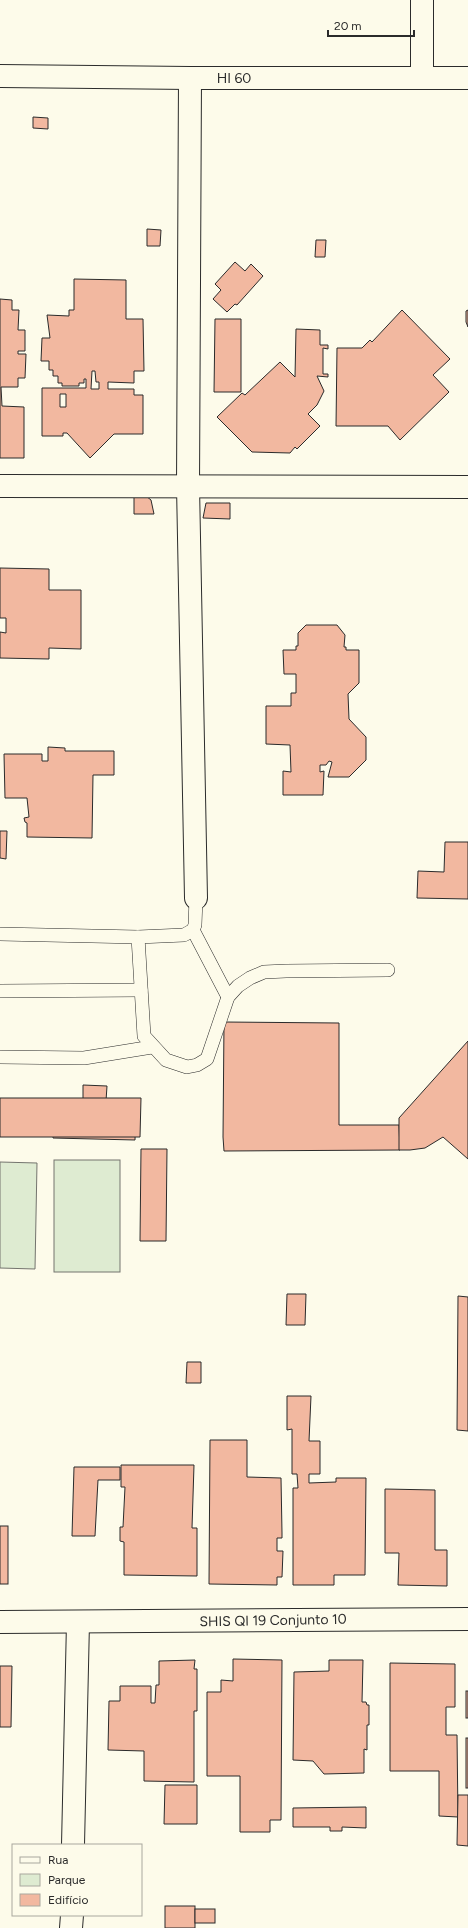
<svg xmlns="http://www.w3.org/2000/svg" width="468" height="1928" font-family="Figtree,sans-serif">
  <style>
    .green { fill: #deebd1; stroke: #74746e }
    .building { fill: #f2b8a0; stroke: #2b2b2b; fill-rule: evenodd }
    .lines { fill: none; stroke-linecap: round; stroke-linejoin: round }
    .lane-casing { stroke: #2b2b2b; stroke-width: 14 }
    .street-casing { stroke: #2b2b2b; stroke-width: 24 }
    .lane { stroke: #fdfbea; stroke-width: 13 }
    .street { stroke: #fdfbea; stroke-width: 22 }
    .labels { text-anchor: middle; stroke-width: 3; stroke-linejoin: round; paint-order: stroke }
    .street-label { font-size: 14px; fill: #2b2b2b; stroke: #fdfbea }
  </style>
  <rect width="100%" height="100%" fill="#fdfbea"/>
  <!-- green -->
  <g class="green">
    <rect x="54" y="1160" width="66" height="112"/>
    <polygon points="0,1162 37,1163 35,1269 0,1268"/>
  </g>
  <!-- building -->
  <g class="building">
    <polygon points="33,117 48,118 48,129 33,128"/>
    <polygon points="147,229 161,230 160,246 147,246"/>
    <polygon points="316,240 326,240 325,257 315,257"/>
    <polygon points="235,262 245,271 251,264 263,276 237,305 235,304 227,312 213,299 221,290 215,284"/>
    <path d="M 74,279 L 126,280 L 126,319 L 143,319 L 144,371 L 134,371 L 134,383 L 108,382 L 108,389 L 134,389 L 134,395 L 143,395 L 143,434 L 114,434 L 90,458 L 67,433 L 63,433 L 63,436 L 42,436 L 42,388 L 86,388 L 86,379 L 84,379 L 84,383 L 79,383 L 79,386 L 62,386 L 62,383 L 58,383 L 58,376 L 53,376 L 53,370 L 49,370 L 49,361 L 41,361 L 42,338 L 50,338 L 47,315 L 69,316 L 69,310 L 74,310 ZM 92,371 L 95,371 L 96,382 L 99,382 L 99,389 L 91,389 ZM 60,394 L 66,394 L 66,407 L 60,407 Z"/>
    <polygon points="0,299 12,300 12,310 19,310 18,330 25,330 25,351 18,351 18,354 26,354 25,378 18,378 18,387 1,387 2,406 24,407 24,458 0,458"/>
    <polygon points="402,310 450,359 433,375 449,392 400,440 388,426 336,426 337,348 362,348 370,340 372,342"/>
    <polygon points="468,310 468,327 466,322 466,311"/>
    <polygon points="215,319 241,319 241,392 214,392"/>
    <polygon points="296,329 320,330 320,345 328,345 328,349 323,348 323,374 328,374 328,377 317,376 324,391 317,405 308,414 320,426 297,449 295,447 290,453 252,452 217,417 242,393 245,395 280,362 295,377"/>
    <polygon points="134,493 146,496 151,500 154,514 134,514"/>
    <polygon points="206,503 230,503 230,519 203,518"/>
    <polygon points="0,568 49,569 49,590 81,590 81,649 49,648 49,659 0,658 0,632 6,633 6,618 0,618"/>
    <polygon points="306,625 337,625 345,635 344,647 346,647 346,650 359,650 359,683 348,694 349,719 366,737 366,760 349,777 328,777 332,762 329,761 326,765 320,765 320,772 324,771 323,795 283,795 283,771 291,772 290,745 266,744 266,706 291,706 291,693 296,693 296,674 284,674 283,650 296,650 296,646 298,646 298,633"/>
    <polygon points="48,747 65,748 65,751 114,751 114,775 93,775 92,838 27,837 27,823 25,822 24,818 29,817 27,798 5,798 4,754 42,754 42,761 48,761"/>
    <polygon points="0,831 7,831 6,859 0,858"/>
    <polygon points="445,842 468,842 468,899 417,898 418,871 444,872"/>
    <polygon points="224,1022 339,1023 339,1125 399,1125 400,1150 224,1151 223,1137"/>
    <polygon points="468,1041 468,1159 443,1137 425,1148 410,1150 399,1150 399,1118"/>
    <polygon points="83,1085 107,1086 106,1101 136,1102 135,1140 53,1138 54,1100 83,1101"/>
    <polygon points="0,1098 141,1098 140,1137 0,1137"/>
    <polygon points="141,1149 167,1149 166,1241 140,1241"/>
    <polygon points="287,1294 306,1294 305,1325 286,1325"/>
    <polygon points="458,1296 468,1297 468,1431 457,1430"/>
    <polygon points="187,1362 201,1362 201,1383 186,1383"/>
    <polygon points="287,1396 311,1396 309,1441 320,1441 320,1474 309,1474 309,1483 336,1482 336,1478 366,1478 365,1575 334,1575 334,1585 293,1585 293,1488 298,1488 297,1474 292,1474 292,1429 287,1430"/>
    <polygon points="210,1440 247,1440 247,1477 281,1478 282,1533 282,1538 277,1538 277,1551 283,1551 282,1577 277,1577 277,1585 209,1584"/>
    <polygon points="121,1465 194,1465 192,1528 197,1528 197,1576 124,1575 124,1542 120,1541 120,1527 123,1527 125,1487 121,1487"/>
    <polygon points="74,1467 120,1467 120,1480 98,1480 95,1536 72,1536"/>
    <polygon points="385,1489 435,1490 435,1550 447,1550 447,1586 398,1585 399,1553 385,1553"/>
    <rect x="0" y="1526" width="8" height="58"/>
    <polygon points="233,1659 282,1660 281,1820 270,1820 270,1832 240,1832 240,1776 207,1776 207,1692 221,1692 221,1680 233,1681"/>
    <polygon points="195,1660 194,1669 197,1669 197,1711 194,1711 194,1782 144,1781 144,1751 108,1750 109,1701 120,1701 120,1686 151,1686 151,1703 155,1703 156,1685 159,1685 159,1661"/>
    <polygon points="329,1660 363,1660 362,1702 366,1702 367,1705 369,1705 369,1725 367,1725 367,1750 364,1749 364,1773 324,1774 313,1761 293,1760 294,1672 329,1671"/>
    <polygon points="390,1663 455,1664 455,1707 446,1707 446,1735 457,1735 458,1817 439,1816 439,1771 390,1771"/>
    <polygon points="0,1666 12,1666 11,1727 0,1727"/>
    <rect x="466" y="1691" width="2" height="27"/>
    <rect x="466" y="1738" width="2" height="50"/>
    <polygon points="165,1785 197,1785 197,1824 164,1824"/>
    <polygon points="458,1795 468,1795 468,1846 457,1845"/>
    <polygon points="366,1807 366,1828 342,1827 342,1831 330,1831 330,1827 293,1827 293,1808"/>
    <rect x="165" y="1906" width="30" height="22"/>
    <rect x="195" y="1909" width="20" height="14"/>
  </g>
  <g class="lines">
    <defs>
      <g id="lane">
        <polyline points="193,930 228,997"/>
        <polyline points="0,934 138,937 184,935 193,930 195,925 196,898"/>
        <polyline points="138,937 144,1036 166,1060 187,1067 197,1065 207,1059 228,997 238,986 250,978 264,972 286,971 388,970"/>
        <polyline points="0,991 141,990"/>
        <polyline points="0,1057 84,1058 152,1047"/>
      </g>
      <g id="street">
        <polyline points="0,76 190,78 468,78"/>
        <polyline points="422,77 422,0"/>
        <polyline points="190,78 188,486 196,898"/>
        <polyline points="0,486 468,487"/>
        <polyline points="0,1622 468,1619"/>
        <polyline points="73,1845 78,1622"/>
        <polyline points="71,1928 72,1915"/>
      </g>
    </defs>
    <!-- lane casing -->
    <use href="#lane" class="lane-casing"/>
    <!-- street casing -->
    <use href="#street" class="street-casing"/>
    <!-- lane -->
    <use href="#lane" class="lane"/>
    <!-- street -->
    <use href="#street" class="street"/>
  </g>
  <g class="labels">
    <!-- street labels -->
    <g class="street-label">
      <text x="234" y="83">HI 60</text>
      <text transform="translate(273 1620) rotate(-1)" y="5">SHIS QI 19 Conjunto 10</text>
    </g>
  </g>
  <!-- legend -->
  <rect x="12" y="1844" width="130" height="72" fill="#fdfbea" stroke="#a9a89e"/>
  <rect x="20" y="1857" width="20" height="6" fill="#fdfbea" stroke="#a9a89e"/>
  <text x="48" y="1864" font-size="12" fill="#2b2b2b">Rua</text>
  <rect x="20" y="1874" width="20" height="12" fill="#deebd1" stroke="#a9a89e"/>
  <text x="48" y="1884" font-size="12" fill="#2b2b2b">Parque</text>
  <rect x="20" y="1894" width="20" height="12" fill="#f2b8a0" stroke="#a9a89e"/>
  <text x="48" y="1904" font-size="12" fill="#2b2b2b">Edifício</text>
  <!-- scale -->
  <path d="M328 30v6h86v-6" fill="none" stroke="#2b2b2b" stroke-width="2"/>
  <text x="334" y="30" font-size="12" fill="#2b2b2b" stroke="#fdfbea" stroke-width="3" paint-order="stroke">20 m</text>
</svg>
